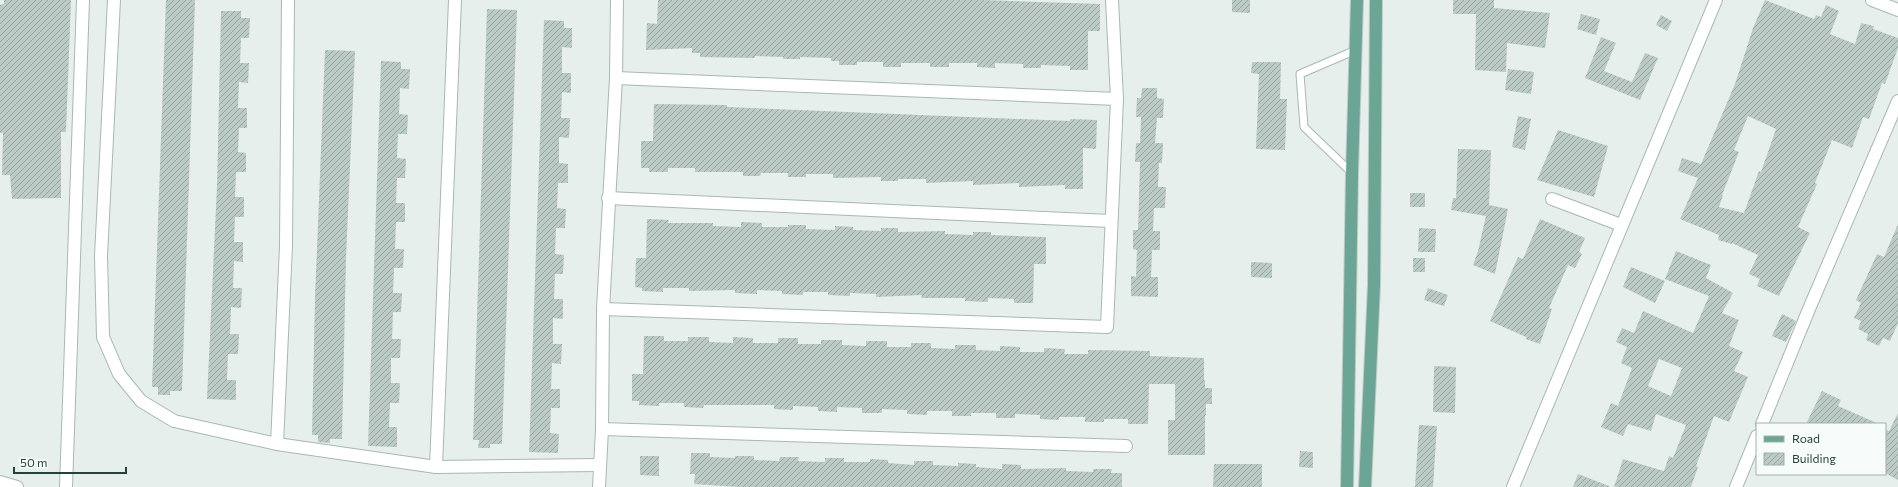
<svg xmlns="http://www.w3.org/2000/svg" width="1898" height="487" font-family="Commissioner,sans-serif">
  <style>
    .building { fill: url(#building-hatch); fill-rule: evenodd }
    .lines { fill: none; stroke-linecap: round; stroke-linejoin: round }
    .lane-casing { stroke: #a8b8b2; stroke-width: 9 }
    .street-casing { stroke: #a8b8b2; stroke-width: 14 }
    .secondary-casing { stroke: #a4bbb3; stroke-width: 14 }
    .primary-casing { stroke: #c2cac8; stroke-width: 14 }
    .lane { stroke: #fff; stroke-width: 7 }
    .street { stroke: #fff; stroke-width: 12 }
    .secondary { stroke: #fff; stroke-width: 12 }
    .primary { stroke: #6aa596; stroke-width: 12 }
  </style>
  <defs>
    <pattern id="building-hatch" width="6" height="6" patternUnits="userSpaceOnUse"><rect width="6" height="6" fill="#bbcac4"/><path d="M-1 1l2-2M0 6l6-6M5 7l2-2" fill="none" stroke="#98a6a0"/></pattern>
  </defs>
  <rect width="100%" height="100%" fill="#e6efeb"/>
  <!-- building -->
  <g class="building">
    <polygon points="4,0 71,0 66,132 61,132 61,198 12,199 10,175 2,175 3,133 0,133 0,5 4,4"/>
    <polygon points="166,0 195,0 182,391 170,391 170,395 158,395 158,387 152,387"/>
    <polygon points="658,0 981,0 1100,4 1100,31 1088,31 1088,70 1070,70 1070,66 1041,65 1041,68 1023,68 1023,64 995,63 995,68 977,67 977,63 949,63 949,67 930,67 930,63 901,63 901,67 883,67 883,62 857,62 857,65 839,65 839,61 831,61 831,58 800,57 800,59 783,59 783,57 755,56 755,58 700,57 700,53 692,53 692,48 646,50 647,23 657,24"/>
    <polygon points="1232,0 1250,0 1250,13 1232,12"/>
    <polygon points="1453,0 1494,0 1494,8 1550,13 1545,48 1507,43 1506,72 1475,70 1476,14 1453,14"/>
    <path d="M 1765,0 L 1814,19 L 1816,15 L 1821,17 L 1826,5 L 1839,11 L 1830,34 L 1855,44 L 1861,23 L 1874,26 L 1873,29 L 1898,38 L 1898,48 L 1885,84 L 1882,83 L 1869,119 L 1863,117 L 1852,148 L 1832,140 L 1815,183 L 1817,184 L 1798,227 L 1810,233 L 1779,296 L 1757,286 L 1760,279 L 1749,274 L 1758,255 L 1732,243 L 1732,244 L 1718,240 L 1719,235 L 1680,219 L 1698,178 L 1678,171 L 1682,158 L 1701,164 L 1735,84 L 1753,28 ZM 1748,116 L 1776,129 L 1761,172 L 1759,171 L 1744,213 L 1719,207 L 1723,195 L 1722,195 L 1739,152 L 1734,150 Z"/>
    <polygon points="487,9 517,10 502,444 490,444 490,448 478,448 479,440 473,440"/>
    <polygon points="221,11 241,11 241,18 250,18 249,38 241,38 240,63 249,63 248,83 239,82 238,108 247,108 247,128 239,128 238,152 246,153 246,172 236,172 235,197 244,197 244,217 235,217 234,242 243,242 243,262 234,261 233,288 242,288 241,308 231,307 230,334 239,334 238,354 228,354 227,380 236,380 236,400 207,399 217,186"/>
    <polygon points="1581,14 1600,19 1596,35 1577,29"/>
    <polygon points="1661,15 1672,21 1667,31 1656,25"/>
    <polygon points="544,20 564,21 564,28 572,28 572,48 562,47 562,73 571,73 571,93 562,92 561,118 570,118 569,138 559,137 559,163 568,164 568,183 558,183 557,208 566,209 565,228 556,228 555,254 564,255 563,274 555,274 554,299 563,299 563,319 553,318 553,344 562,344 561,364 552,363 551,389 560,389 560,408 551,408 550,433 559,434 558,453 529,452"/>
    <polygon points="1601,37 1616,43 1604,71 1632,82 1645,53 1658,58 1640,100 1585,78"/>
    <polygon points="325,50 355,51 346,258 342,439 330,439 330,443 318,442 318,435 312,435 315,298"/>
    <polygon points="381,61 401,62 401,69 410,69 409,89 400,88 399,114 408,115 407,134 398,134 397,158 406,159 405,178 397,178 396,203 405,203 405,222 396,222 395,249 404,249 403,268 394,268 393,293 402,293 401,312 393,312 392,339 401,339 400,358 391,358 391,383 400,383 399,403 390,403 389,427 397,427 397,447 368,446"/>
    <polygon points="1252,62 1281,62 1280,99 1287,99 1285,150 1256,149 1259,74 1251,73"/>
    <polygon points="1508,69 1534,72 1531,94 1505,90"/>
    <polygon points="1142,88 1157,88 1157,98 1164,99 1163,118 1157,118 1155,143 1163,143 1162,163 1159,163 1158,187 1166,187 1165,208 1154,208 1153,231 1160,231 1160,250 1152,250 1151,277 1158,277 1158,297 1131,296 1131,276 1136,277 1137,250 1133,249 1133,230 1138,230 1140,162 1135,162 1136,143 1140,143 1141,117 1136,117 1137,98 1141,98"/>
    <polygon points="654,104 727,105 727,107 1070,121 1070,119 1097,120 1096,149 1083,148 1083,189 1065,189 1065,185 1019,187 1019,183 973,185 973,181 926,183 926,179 898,179 898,181 881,181 881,177 833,178 833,174 806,174 806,177 788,177 788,173 761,173 760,176 743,176 743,172 695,172 695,168 668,168 668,172 649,172 649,168 641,168 641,141 653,141"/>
    <polygon points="1518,116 1531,119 1525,150 1512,147"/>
    <polygon points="1558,130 1608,146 1594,197 1537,180"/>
    <polygon points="1458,149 1491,150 1489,205 1508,209 1495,274 1473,265 1478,251 1486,216 1451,210 1453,198 1456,198"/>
    <rect x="1410" y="193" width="15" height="14"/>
    <polygon points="647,219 669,220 668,223 713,223 713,226 741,227 741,222 762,223 762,227 788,227 788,225 806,225 806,229 835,230 835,226 853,227 853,230 881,231 881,228 898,228 898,232 945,231 945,234 973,235 973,232 991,232 991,235 1046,237 1046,264 1034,264 1033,303 1014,303 1014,299 988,298 988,302 965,301 965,298 921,298 922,295 876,297 876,294 850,293 850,296 828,295 828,292 803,292 803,295 782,294 782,291 757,290 757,294 735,293 735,290 689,291 689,288 663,288 663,292 642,291 642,288 635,287 636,258 646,258"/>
    <polygon points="1540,219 1585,238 1579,252 1582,254 1575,268 1568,265 1549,308 1552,309 1540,344 1526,339 1526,337 1490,321 1518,257 1523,259"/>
    <polygon points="1898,224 1898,323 1890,341 1883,338 1879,346 1866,340 1868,334 1858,329 1861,321 1854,318 1861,303 1856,300 1877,254 1884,257"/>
    <polygon points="1419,228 1436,229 1435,252 1418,252"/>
    <path d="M 1676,251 L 1711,265 L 1706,278 L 1733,293 L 1722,313 L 1739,320 L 1729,346 L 1743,352 L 1734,371 L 1748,377 L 1729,422 L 1714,416 L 1696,466 L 1698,467 L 1691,487 L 1614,487 L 1623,459 L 1664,471 L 1669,456 L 1673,458 L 1686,425 L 1656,414 L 1651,431 L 1628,424 L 1623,436 L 1601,427 L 1611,403 L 1618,406 L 1632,368 L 1621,363 L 1627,347 L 1616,342 L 1622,328 L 1634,333 L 1643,311 L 1693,333 L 1709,296 L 1665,279 ZM 1659,359 L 1682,368 L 1671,396 L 1648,386 Z"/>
    <rect x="1413" y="258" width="12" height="14"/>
    <polygon points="1251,262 1272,263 1272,278 1251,277"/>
    <polygon points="1631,267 1665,281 1655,303 1623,287"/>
    <polygon points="1428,288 1448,295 1444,306 1424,300"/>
    <polygon points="1782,314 1796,321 1786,342 1772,336"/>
    <polygon points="644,336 664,336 664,341 688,341 688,337 709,337 709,342 733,343 733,337 753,338 753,343 778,343 778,338 798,338 798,344 821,344 821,340 842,340 842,345 866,346 866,341 887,341 887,347 911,347 911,343 931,343 931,348 955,349 955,345 976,345 976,350 1000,351 1000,346 1020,347 1020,352 1044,352 1044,348 1065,349 1064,354 1088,354 1088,350 1150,351 1150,356 1204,358 1204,380 1205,380 1205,388 1212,388 1212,404 1206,404 1206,415 1205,415 1205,455 1168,455 1168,420 1175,420 1175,384 1149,384 1148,424 1128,424 1128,419 1104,419 1104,422 1085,422 1085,417 1059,417 1059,420 1040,419 1040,415 1015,414 1015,418 996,418 996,413 971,413 971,416 952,416 952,411 927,411 927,415 907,414 907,410 882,409 882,413 862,413 862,408 837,407 837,412 818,411 818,407 793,406 793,410 774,409 774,405 704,405 703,408 684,407 684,403 659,403 659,406 639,405 639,401 632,401 632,374 643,374"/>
    <polygon points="1434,366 1456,367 1455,413 1433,412"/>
    <polygon points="1822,391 1841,400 1838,406 1879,424 1806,424"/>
    <polygon points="1898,413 1898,480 1885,473 1885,429 1889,431"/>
    <polygon points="1419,425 1437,426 1433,487 1415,487"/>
    <polygon points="1300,451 1313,452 1313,468 1299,467"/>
    <polygon points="691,453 710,453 710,457 735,458 735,456 754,456 754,460 779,461 780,457 799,457 798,461 825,462 825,458 844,458 844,462 870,462 870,459 888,460 888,463 914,465 914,461 933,461 933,465 958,466 958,463 976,464 976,467 1002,469 1002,464 1021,465 1021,469 1066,468 1066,471 1093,472 1093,469 1112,469 1111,473 1122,473 1122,487 739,487 694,484 695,474 690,474"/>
    <polygon points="640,456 659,456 659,476 640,475"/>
    <polygon points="1214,464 1262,464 1262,487 1213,487"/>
    <polygon points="1578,474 1609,486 1609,487 1573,487"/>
  </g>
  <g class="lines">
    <defs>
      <polyline id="lane" points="1352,173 1304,127 1300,74 1356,50"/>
      <g id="street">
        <polyline points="114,0 101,256 103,337 119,374 141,401 174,421 277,444 436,467 599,465"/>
        <polyline points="1872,0 1898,10"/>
        <polyline points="616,78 1117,99"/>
        <polyline points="608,198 1111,221"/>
        <polyline points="1552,199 1621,225"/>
        <polyline points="603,309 1107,327 1117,99 1112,0"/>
        <polyline points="1762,424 1809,309 1898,101"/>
        <polyline points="602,429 1126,446"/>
        <polyline points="277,444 286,246 288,0"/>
        <polyline points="436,467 455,0"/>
        <polyline points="66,487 83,0"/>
        <polyline points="599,487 602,429 603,309 616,78 617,0"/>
        <polyline points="1513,487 1716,0"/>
        <polyline points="1736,487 1757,436"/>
      </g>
      <polyline id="secondary" points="0,482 17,487"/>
      <g id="primary">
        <polyline points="1347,487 1352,173 1357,0"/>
        <polyline points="1365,487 1374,285 1376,0"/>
      </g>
    </defs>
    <!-- lane casing -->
    <use href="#lane" class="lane-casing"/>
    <!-- street casing -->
    <use href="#street" class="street-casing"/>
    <!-- secondary casing -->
    <use href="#secondary" class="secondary-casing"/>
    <!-- primary casing -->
    <use href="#primary" class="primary-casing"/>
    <!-- lane -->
    <use href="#lane" class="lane"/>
    <!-- street -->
    <use href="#street" class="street"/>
    <!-- secondary -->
    <use href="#secondary" class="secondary"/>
    <!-- primary -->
    <use href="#primary" class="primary"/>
  </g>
  <!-- legend -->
  <rect x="1756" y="423" width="130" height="52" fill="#f7fbf9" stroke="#a3b1ad"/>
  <rect x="1764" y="436" width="20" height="6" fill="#6aa596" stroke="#a3b1ad"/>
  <text x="1792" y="443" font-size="12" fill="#24423a">Road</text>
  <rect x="1764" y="453" width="20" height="12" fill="url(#building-hatch)" stroke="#a3b1ad"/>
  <text x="1792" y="463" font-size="12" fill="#24423a">Building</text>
  <!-- scale -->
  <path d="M14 467v6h112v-6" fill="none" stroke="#24423a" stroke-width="2"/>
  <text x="20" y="467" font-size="12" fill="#24423a" stroke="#f7fbf9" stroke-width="3" paint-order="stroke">50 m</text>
</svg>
